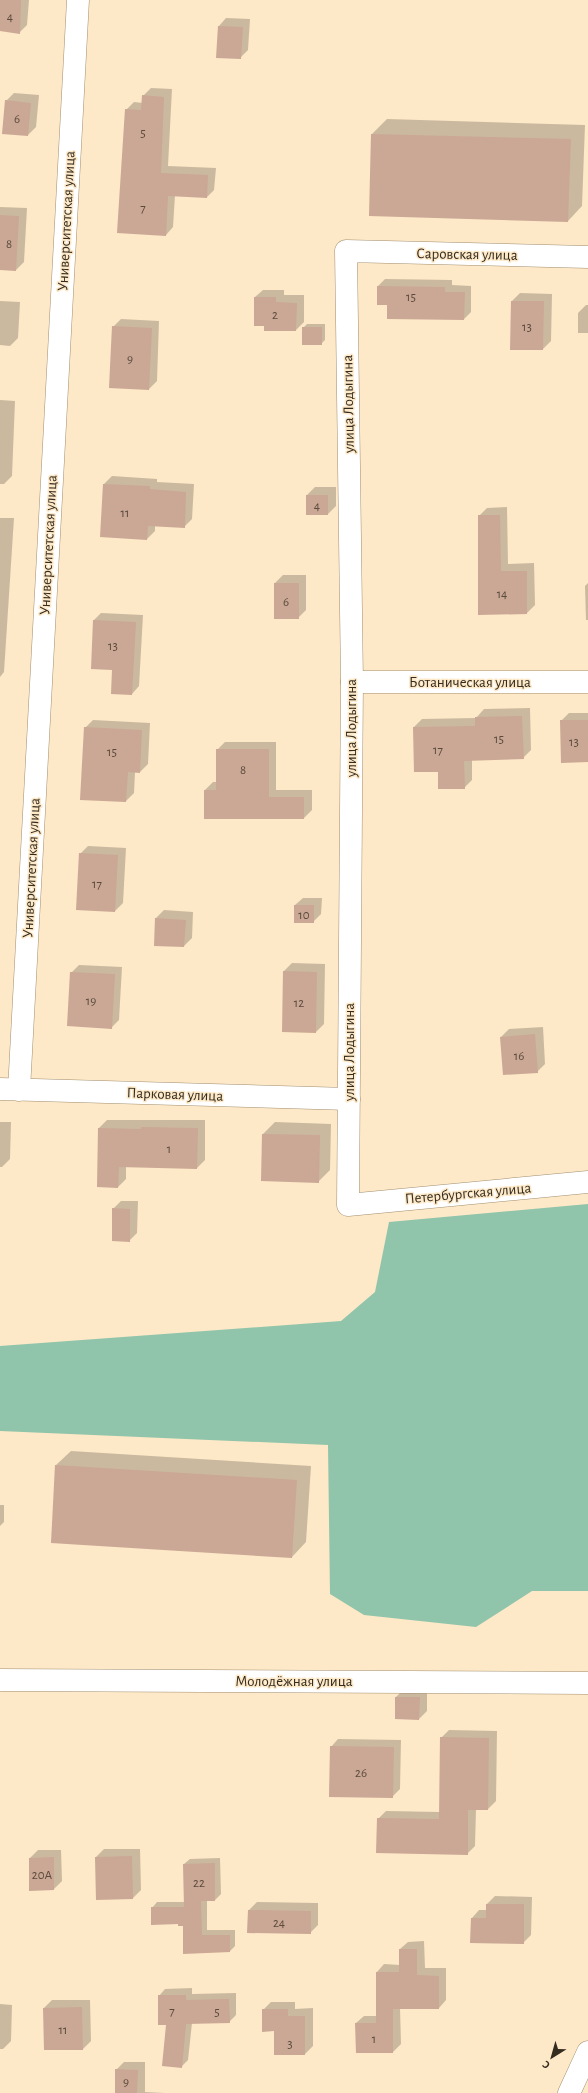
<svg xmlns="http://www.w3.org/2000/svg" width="588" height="2093" font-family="'Alegreya Sans',sans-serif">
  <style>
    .forest { fill: #90c5ab }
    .shadow { fill: #0003 }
    .building { fill: #cba795 }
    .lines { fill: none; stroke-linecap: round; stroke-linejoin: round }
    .minor-casing { stroke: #a28f70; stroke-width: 23 }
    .minor { stroke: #fff; stroke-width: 22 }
    .labels { text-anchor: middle; stroke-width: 3; stroke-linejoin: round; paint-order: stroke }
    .number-label { font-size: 13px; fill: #5a4b3c }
    .street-label { font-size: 15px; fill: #342c1f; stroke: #fde8c7 }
  </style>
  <rect width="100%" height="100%" fill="#fde8c7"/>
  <!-- forest -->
  <polygon class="forest" points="588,1204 588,1591 532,1591 476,1627 364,1615 330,1594 328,1445 0,1431 0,1346 341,1321 375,1292 389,1222"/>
  <!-- shadow -->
  <g class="shadow">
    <polygon points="0,0 29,0 27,25 19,33 0,30"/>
    <polygon points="226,18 250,19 248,50 240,58 219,26"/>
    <polygon points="151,88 172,89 168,166 216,168 214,190 207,197 175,195 173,227 166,235 126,110 134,102 143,103 143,96"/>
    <polygon points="14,93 39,95 36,127 28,135 6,101"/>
    <polygon points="387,119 585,125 582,206 568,221 372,134"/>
    <polygon points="0,207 27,208 24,262 16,270 0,269"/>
    <polygon points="385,279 452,280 452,285 471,286 471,312 464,319 388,304 378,286"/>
    <polygon points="263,290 284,290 284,295 304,295 304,322 296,330 255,297"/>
    <polygon points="520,293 552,294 551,341 543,349 512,301"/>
    <polygon points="0,301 20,302 18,338 10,346 0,345"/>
    <polygon points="586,305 588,305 588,333 578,333 578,313"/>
    <polygon points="121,319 159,321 157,381 149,389 113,327"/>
    <polygon points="307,324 325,324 325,340 321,344 303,328"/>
    <polygon points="0,400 15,401 12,476 4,484 0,484"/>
    <polygon points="112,476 157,479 157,482 194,484 192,519 184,527 155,525 155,531 147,539 104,484"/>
    <polygon points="315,487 336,487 336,506 328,514 307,495"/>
    <polygon points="507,507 508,564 534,563 535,605 527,613 479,614 479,516 487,508"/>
    <polygon points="0,518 14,518 4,672 0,677"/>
    <polygon points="283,575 306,575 306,610 298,618 275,583"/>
    <polygon points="588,583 588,620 586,620 585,586"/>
    <polygon points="101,613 143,615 139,686 132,694 113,669 94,620"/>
    <polygon points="530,708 531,750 523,758 472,759 472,780 464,788 439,771 414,727 422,719 476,718 484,709"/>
    <polygon points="569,713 588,713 588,761 561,721"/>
    <polygon points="93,720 150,723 148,764 140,772 135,772 134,793 126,801 85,728"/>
    <polygon points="225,742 276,742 276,790 312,790 312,810 304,818 205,818 205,790 213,782 217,782 217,750"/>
    <polygon points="88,846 126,848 123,903 115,911 77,909 80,854"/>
    <polygon points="303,898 322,898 321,914 313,922 295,905"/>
    <polygon points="164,910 193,912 192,938 184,946 156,918"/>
    <polygon points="292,963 325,964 324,1024 316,1032 284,971"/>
    <polygon points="79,965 122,967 119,1020 111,1028 71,973"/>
    <polygon points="543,1027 545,1064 537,1072 501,1037 509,1029"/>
    <polygon points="107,1120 205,1120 205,1160 197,1168 126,1166 126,1179 118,1187 99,1128"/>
    <polygon points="0,1122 11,1122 10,1159 2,1167 0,1167"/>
    <polygon points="275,1122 331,1124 330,1170 318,1182 263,1134"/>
    <polygon points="121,1201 138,1201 137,1233 129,1241 113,1209"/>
    <polygon points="71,1451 311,1466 306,1542 292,1557 56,1465"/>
    <polygon points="0,1505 4,1505 4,1522 0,1526"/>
    <polygon points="404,1689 427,1689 427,1711 419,1719 396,1718 396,1697"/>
    <polygon points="449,1730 497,1731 496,1801 488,1809 476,1809 475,1846 467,1854 378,1819 386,1811 440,1812 441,1738"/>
    <polygon points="338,1739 401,1740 400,1789 392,1797 331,1747"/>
    <polygon points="104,1849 140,1849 141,1890 133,1898 96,1857"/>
    <polygon points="38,1850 61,1850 62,1881 54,1889 30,1858"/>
    <polygon points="220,1858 221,1894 215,1900 207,1900 207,1930 235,1930 235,1946 230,1951 152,1908 157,1902 185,1902 184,1864 190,1859"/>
    <polygon points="495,1896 532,1897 531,1935 523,1943 472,1918 479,1910 487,1910 487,1904"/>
    <polygon points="257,1902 318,1903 318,1925 310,1933 249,1910"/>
    <polygon points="424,1941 425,1968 446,1968 446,2000 439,2008 400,2008 401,2044 393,2052 356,2023 364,2016 377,2016 377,1972 384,1964 400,1965 400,1949 408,1942"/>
    <polygon points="192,1988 192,1994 236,1993 236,2015 229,2022 192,2023 188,2060 181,2067 159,1996 165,1989"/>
    <polygon points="52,2000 90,2000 91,2041 83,2049 44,2008"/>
    <polygon points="271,2002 295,2002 295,2009 313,2008 313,2046 305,2054 275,2030 263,2010"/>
    <polygon points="0,2004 12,2005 11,2041 3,2049 0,2049"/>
    <polygon points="124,2062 145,2062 145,2092 165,2093 116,2093 116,2070"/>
  </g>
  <!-- building -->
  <g class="building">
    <polygon points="0,0 21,0 20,34 0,31"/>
    <polygon points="218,26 243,27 241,59 216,58"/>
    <polygon points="142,95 164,97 161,173 208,175 207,198 168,196 166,236 117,233 125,109 141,110"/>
    <polygon points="5,100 31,103 28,136 2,134"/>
    <polygon points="371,134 571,139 568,222 369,216"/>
    <polygon points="0,215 19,216 16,271 0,270"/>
    <polygon points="377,286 445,287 445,292 465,292 464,320 387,319 387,305 377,305"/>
    <polygon points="254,297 276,297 276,302 297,303 296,331 264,331 264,326 254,326"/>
    <polygon points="511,301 544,301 543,350 510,350"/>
    <polygon points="112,326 152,328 149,390 109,388"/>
    <rect x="302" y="327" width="20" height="18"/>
    <polygon points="103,484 150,486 150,489 186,492 185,528 148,526 147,540 100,537"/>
    <rect x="306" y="495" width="22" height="20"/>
    <polygon points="478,515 500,515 501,571 527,571 527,614 478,615"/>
    <rect x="274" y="583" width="25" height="36"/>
    <polygon points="93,620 136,622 132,695 111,694 112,670 91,669"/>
    <polygon points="522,716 524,759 464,761 465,789 438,789 438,772 414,772 413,727 475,726 475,717"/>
    <polygon points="560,720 588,720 588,762 561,763"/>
    <polygon points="84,727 142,730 140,773 128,772 126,802 80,800"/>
    <polygon points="216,749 269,749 269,797 304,797 304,819 204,819 204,790 216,790"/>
    <polygon points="79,853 118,855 115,912 76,910"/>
    <rect x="294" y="905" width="20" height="18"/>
    <polygon points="155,918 186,920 184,947 154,946"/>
    <polygon points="283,971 317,972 316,1033 282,1032"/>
    <polygon points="70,972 115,974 112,1029 67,1026"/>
    <polygon points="535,1034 538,1073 503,1075 500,1037"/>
    <polygon points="141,1127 198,1128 197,1169 119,1167 118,1188 97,1187 98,1128 141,1129"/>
    <polygon points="262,1134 320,1135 319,1183 261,1181"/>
    <polygon points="112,1208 130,1209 130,1242 112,1241"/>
    <polygon points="55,1465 297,1480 292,1558 51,1543"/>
    <polygon points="395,1697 420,1697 419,1720 395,1719"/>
    <polygon points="440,1737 489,1738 488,1810 468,1810 468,1855 376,1853 377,1818 439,1819"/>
    <polygon points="330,1746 394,1747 393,1798 329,1797"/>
    <polygon points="132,1856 133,1899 96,1900 95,1857"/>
    <polygon points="54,1857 54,1890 29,1891 29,1858"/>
    <polygon points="215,1863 215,1901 201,1901 202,1935 230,1935 230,1952 183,1954 183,1926 178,1926 178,1924 151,1925 151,1907 184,1907 183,1864"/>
    <polygon points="486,1904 524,1904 524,1944 470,1943 471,1918 486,1918"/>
    <polygon points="248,1910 311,1911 311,1934 247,1933"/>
    <polygon points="399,1949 417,1949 417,1975 439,1976 439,2009 393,2009 393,2053 356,2053 355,2023 376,2023 376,1972 399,1972"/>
    <polygon points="158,1995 186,1995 186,2000 229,1999 230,2023 186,2024 182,2068 162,2066 166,2025 158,2025"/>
    <polygon points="82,2007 83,2050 44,2050 43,2008"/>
    <polygon points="262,2009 288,2009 288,2016 305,2016 305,2055 274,2055 274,2031 262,2032"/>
    <polygon points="115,2069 138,2070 137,2093 115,2093"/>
  </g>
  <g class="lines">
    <defs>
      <g id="minor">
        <polyline points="588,257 346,251 352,682 348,1205 588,1182"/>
        <polyline points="352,682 588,682"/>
        <polyline points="0,1089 349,1099"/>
        <polyline points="19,1090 78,0"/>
        <polyline points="0,1680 588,1683"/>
        <polyline points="569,2093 588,2052"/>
      </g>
    </defs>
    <!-- minor casing -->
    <use href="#minor" class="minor-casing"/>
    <!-- minor -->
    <use href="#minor" class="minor"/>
  </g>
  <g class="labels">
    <!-- number labels -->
    <g class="number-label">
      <text x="10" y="21">4</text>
      <text x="17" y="123">6</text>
      <text x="143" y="137">5</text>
      <text x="143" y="212">7</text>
      <text x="9" y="248">8</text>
      <text x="411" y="301">15</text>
      <text x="275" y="319">2</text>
      <text x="527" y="331">13</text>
      <text x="130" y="363">9</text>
      <text x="317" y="510">4</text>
      <text x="125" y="517">11</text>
      <text x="502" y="598">14</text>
      <text x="286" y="606">6</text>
      <text x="113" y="650">13</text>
      <text x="499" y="743">15</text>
      <text x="574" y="746">13</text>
      <text x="438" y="754">17</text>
      <text x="112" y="756">15</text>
      <text x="243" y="774">8</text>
      <text x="97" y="888">17</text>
      <text x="304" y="919">10</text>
      <text x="91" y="1005">19</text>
      <text x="299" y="1007">12</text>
      <text x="519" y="1060">16</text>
      <text x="169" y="1153">1</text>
      <text x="361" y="1777">26</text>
      <text x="42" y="1879">20А</text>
      <text x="199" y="1887">22</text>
      <text x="279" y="1927">24</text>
      <text x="172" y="2015">7</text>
      <text x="217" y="2016">5</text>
      <text x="63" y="2034">11</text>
      <text x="374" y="2043">1</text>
      <text x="290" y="2048">3</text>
      <text x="126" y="2086">9</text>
    </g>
    <!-- street labels -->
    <g class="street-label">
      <text transform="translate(66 221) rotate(-87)" y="5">Университетская улица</text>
      <text transform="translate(467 254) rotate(1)" y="5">Саровская улица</text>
      <text transform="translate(348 404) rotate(-91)" y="5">улица Лодыгина</text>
      <text transform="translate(48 545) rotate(-87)" y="5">Университетская улица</text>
      <text x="470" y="687">Ботаническая улица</text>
      <text transform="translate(351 728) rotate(-90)" y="5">улица Лодыгина</text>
      <text transform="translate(31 868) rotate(-87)" y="5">Университетская улица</text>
      <text transform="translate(349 1052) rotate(-90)" y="5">улица Лодыгина</text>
      <text transform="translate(175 1094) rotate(2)" y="5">Парковая улица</text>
      <text transform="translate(468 1193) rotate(-5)" y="5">Петербургская улица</text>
      <text x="294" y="1686">Молодёжная улица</text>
    </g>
  </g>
  <!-- north arrow -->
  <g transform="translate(552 2057) rotate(217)" stroke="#fde8c7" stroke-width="3" paint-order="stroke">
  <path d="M0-3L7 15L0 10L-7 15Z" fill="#342c1f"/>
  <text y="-6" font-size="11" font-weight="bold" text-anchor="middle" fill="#342c1f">С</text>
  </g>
</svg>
